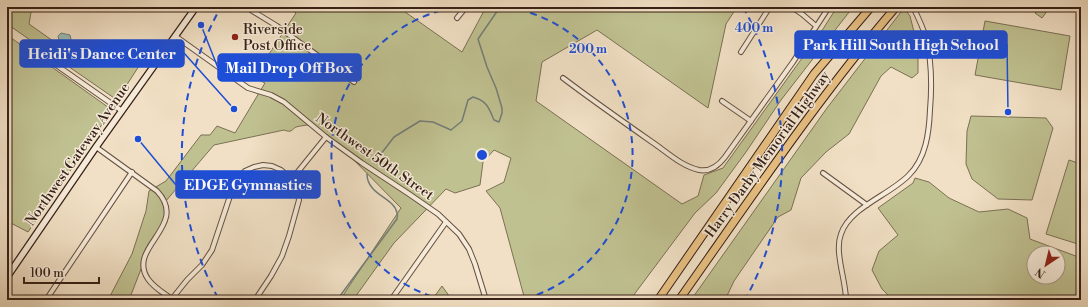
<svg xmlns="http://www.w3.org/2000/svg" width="1088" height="307" font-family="'Libre Bodoni',serif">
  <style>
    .green { fill: #c0c191; stroke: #7b7054; fill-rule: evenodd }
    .water { fill: #9bbdb8; stroke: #737e78 }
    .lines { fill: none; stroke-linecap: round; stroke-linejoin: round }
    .stream { stroke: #737e78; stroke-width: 1.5 }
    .minor-casing { stroke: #655042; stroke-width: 6 }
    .secondary-casing { stroke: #362017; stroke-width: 8 }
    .motorway-casing { stroke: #362017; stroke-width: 9 }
    .minor { stroke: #f6ebd9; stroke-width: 4 }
    .secondary { stroke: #f6ebd9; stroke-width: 5.5 }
    .motorway { stroke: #e8c082; stroke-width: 7 }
    .ring { fill: none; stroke: #1d4ed8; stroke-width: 2; stroke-dasharray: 7 5 }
    .poi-dot { fill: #8f2418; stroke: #f6ebd9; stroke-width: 1.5 }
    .labels { text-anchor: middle; stroke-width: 3; stroke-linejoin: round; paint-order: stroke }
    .poi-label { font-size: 14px; fill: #362017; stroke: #f6ebd9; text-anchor: start }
    .street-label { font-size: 14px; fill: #362017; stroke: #f6ebd9 }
    .centre { fill: #1d4ed8; stroke: #f6ebd9; stroke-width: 2 }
    .ring-label { font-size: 12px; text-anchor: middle; font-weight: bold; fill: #1d4ed8; stroke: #f6ebd9; stroke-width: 3; stroke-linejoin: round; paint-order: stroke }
    .leader { fill: none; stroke: #1d4ed8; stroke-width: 1.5 }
    .callout-dot { fill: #1d4ed8; stroke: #f6ebd9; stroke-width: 1.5 }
    .callout { fill: #1d4ed8; stroke: #1d4ed8; stroke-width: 1.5 }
    .callout-label { font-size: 15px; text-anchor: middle; font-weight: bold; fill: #fff }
  </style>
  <rect width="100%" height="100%" fill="#f1e0c5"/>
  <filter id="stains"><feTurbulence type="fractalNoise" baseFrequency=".005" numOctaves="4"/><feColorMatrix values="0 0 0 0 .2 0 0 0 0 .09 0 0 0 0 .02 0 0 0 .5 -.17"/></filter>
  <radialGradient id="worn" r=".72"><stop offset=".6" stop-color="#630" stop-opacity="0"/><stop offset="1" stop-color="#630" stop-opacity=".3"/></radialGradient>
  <!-- green -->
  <g class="green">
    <polygon points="7,7 32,7 29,24 73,55 101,40 139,66 117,100 7,24"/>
    <path d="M 288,7 L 398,7 L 462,52 L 486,7 L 737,7 L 726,24 L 708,108 L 597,30 L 542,62 L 536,101 L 682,204 L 698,196 L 704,175 L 723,168 L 823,29 L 837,7 L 853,7 L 781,100 L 746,152 L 716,193 L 695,213 L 630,300 L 525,300 L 500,208 L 486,191 L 504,182 L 511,158 L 494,150 L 483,162 L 480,185 L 455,193 L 446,189 L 394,243 L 353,300 L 340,300 L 401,208 L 345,151 L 310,125 C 306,125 300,126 296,127 C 291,130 292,133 284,130 L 214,145 L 165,202 L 167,211 L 160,231 L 143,264 L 129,300 L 108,300 L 132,254 L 146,211 L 149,191 L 166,181 L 201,135 L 210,135 L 217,126 L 235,133 L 265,83 L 250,76 L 267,57 L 296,13 Z"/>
    <polygon points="1040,7 1050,7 1042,18 1035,13"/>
    <polygon points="904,8 910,16 918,48 918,73 912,78 891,67 881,76 849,134 826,152 801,178 791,210 778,217 734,281 725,300 691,300 827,108"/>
    <polygon points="985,21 1070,36 1061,90 975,75"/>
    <polygon points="7,35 112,110 28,232 7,221 7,100 11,95 7,92"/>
    <polygon points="971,116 1046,118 1053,128 1032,200 998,199 972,179 966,164 967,131"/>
    <polygon points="1069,160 1081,164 1081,245 1046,234"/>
    <path d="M 915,178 L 929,182 L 949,198 L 979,212 L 1008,209 L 1027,218 L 1030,239 L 1081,258 L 1081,300 L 893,300 L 882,289 L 872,270 L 879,251 L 898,235 L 878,208 L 913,183 ZM 1034,253 L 1058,253 L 1058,277 L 1034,277 Z"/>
    <polygon points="442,286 452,300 432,300"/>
  </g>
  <!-- water -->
  <polygon class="water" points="61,33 70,35 71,39 68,42 59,40 58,36"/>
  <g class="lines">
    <!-- stream -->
    <g class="stream">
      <path d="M 374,163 L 394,137 L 420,121 L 433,122 L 451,130 L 462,121 L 468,100 L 473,97 C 487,101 489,108 494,120 L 499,122 L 502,113 L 502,108 L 496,88 L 487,67 L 478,39 L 500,7"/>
      <path d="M 337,300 L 397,219 C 397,217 398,215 397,213 C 395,198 367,195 367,174"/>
    </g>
    <defs>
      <g id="minor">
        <polyline points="246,7 277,26 354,82"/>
        <polyline points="792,7 802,14 816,26"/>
        <polyline points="457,18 466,7"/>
        <polyline points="175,36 248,88 271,95 284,102 326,137 362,163 409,194 438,214 459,234 469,249 475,264 486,300"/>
        <polyline points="741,52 766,13 770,7"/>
        <polyline points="42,55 122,111"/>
        <path d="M 563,78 C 592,100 622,121 652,142 C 667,152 681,166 699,170 C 710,172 719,165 725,157 L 793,62 L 829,7"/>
        <polyline points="722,101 751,121"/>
        <path d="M 96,147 L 157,191 C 190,226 126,247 148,279 C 154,288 164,293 172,299"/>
        <polyline points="823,173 867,205"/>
        <polyline points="292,179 326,137"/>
        <polyline points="46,300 132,172"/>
        <polyline points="171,300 187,280 202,265 212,250 234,184 245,171 254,167 263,165 272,166 281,170 292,179 297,189 299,200 289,236 282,256 271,276 255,300"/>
        <polyline points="391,300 446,222"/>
        <path d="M 846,300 C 846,280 834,252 841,234 C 850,207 890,195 909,175 C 926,158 929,133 930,110 C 932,86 932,62 926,38 C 923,27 918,17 913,7"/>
      </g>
      <polyline id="secondary" points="7,277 96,147 196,7"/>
      <g id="motorway">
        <polyline points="658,300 814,74 871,7"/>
        <path d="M 679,300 C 749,201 817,99 896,7"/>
      </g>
    </defs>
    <!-- minor casing -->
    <use href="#minor" class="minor-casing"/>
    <!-- secondary casing -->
    <use href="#secondary" class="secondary-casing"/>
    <!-- motorway casing -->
    <use href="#motorway" class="motorway-casing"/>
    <!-- minor -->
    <use href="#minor" class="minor"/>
    <!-- secondary -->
    <use href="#secondary" class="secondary"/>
    <!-- motorway -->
    <use href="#motorway" class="motorway"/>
  </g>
  <!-- distance rings -->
  <g class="ring">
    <path d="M443 300A150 150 0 0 1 457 7M507 7A150 150 0 0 1 521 300"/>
    <path d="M218 298A300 300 0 0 1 221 7M743 7A300 300 0 0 1 746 298"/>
  </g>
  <!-- markers -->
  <circle class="poi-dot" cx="235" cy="37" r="4"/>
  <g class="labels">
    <!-- poi labels -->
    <g class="poi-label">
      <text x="243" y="34">Riverside<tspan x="243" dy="16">Post Office</tspan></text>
    </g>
    <!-- street labels -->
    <g class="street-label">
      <text transform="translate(77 154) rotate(-55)" y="5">Northwest Gateway Avenue</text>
      <text transform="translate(767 154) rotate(-54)" y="5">Harry Darby Memorial Highway</text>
      <text transform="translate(375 156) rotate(35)" y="5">Northwest 50th Street</text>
    </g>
  </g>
  <circle cx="482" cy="155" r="6" class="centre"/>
  <g class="ring-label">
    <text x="754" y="32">400 m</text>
    <text x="588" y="53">200 m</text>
  </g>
  <!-- callouts -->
  <path class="leader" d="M1008 112L1007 44M234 109L184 53M201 25L218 68M138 139L176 185"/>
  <g class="callout-dot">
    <circle cx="1008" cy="112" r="4"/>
    <circle cx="234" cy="109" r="4"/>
    <circle cx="201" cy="25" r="4"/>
    <circle cx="138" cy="139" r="4"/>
  </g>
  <g class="callout">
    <rect x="795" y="31" width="212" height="27" rx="4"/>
    <rect x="20" y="40" width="164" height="27" rx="4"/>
    <rect x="218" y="54" width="143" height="27" rx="4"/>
    <rect x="176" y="171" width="144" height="27" rx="4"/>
  </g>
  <g class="callout-label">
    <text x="901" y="50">Park Hill South High School</text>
    <text x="102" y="59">Heidi's Dance Center</text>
    <text x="289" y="73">Mail Drop Off Box</text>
    <text x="248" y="190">EDGE Gymnastics</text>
  </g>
  <!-- margin -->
  <rect width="1088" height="307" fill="none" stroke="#f1e0c5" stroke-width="24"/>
  <rect x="8" y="8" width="1072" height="291" fill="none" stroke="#362017" stroke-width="2"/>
  <rect x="12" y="12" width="1064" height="283" fill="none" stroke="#362017"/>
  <!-- north arrow -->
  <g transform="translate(1046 265) rotate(215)"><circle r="19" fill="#f6ebd9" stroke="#a99a8b"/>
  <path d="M0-3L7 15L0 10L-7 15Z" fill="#8f2418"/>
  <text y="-6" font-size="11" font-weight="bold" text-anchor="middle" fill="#362017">N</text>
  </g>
  <!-- scale -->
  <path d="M24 277v6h75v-6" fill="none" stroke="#362017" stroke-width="2"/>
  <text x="30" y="277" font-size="12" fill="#362017" stroke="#f6ebd9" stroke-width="3" paint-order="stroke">100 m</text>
  <rect width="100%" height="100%" filter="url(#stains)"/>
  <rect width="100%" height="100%" fill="url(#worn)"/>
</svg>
